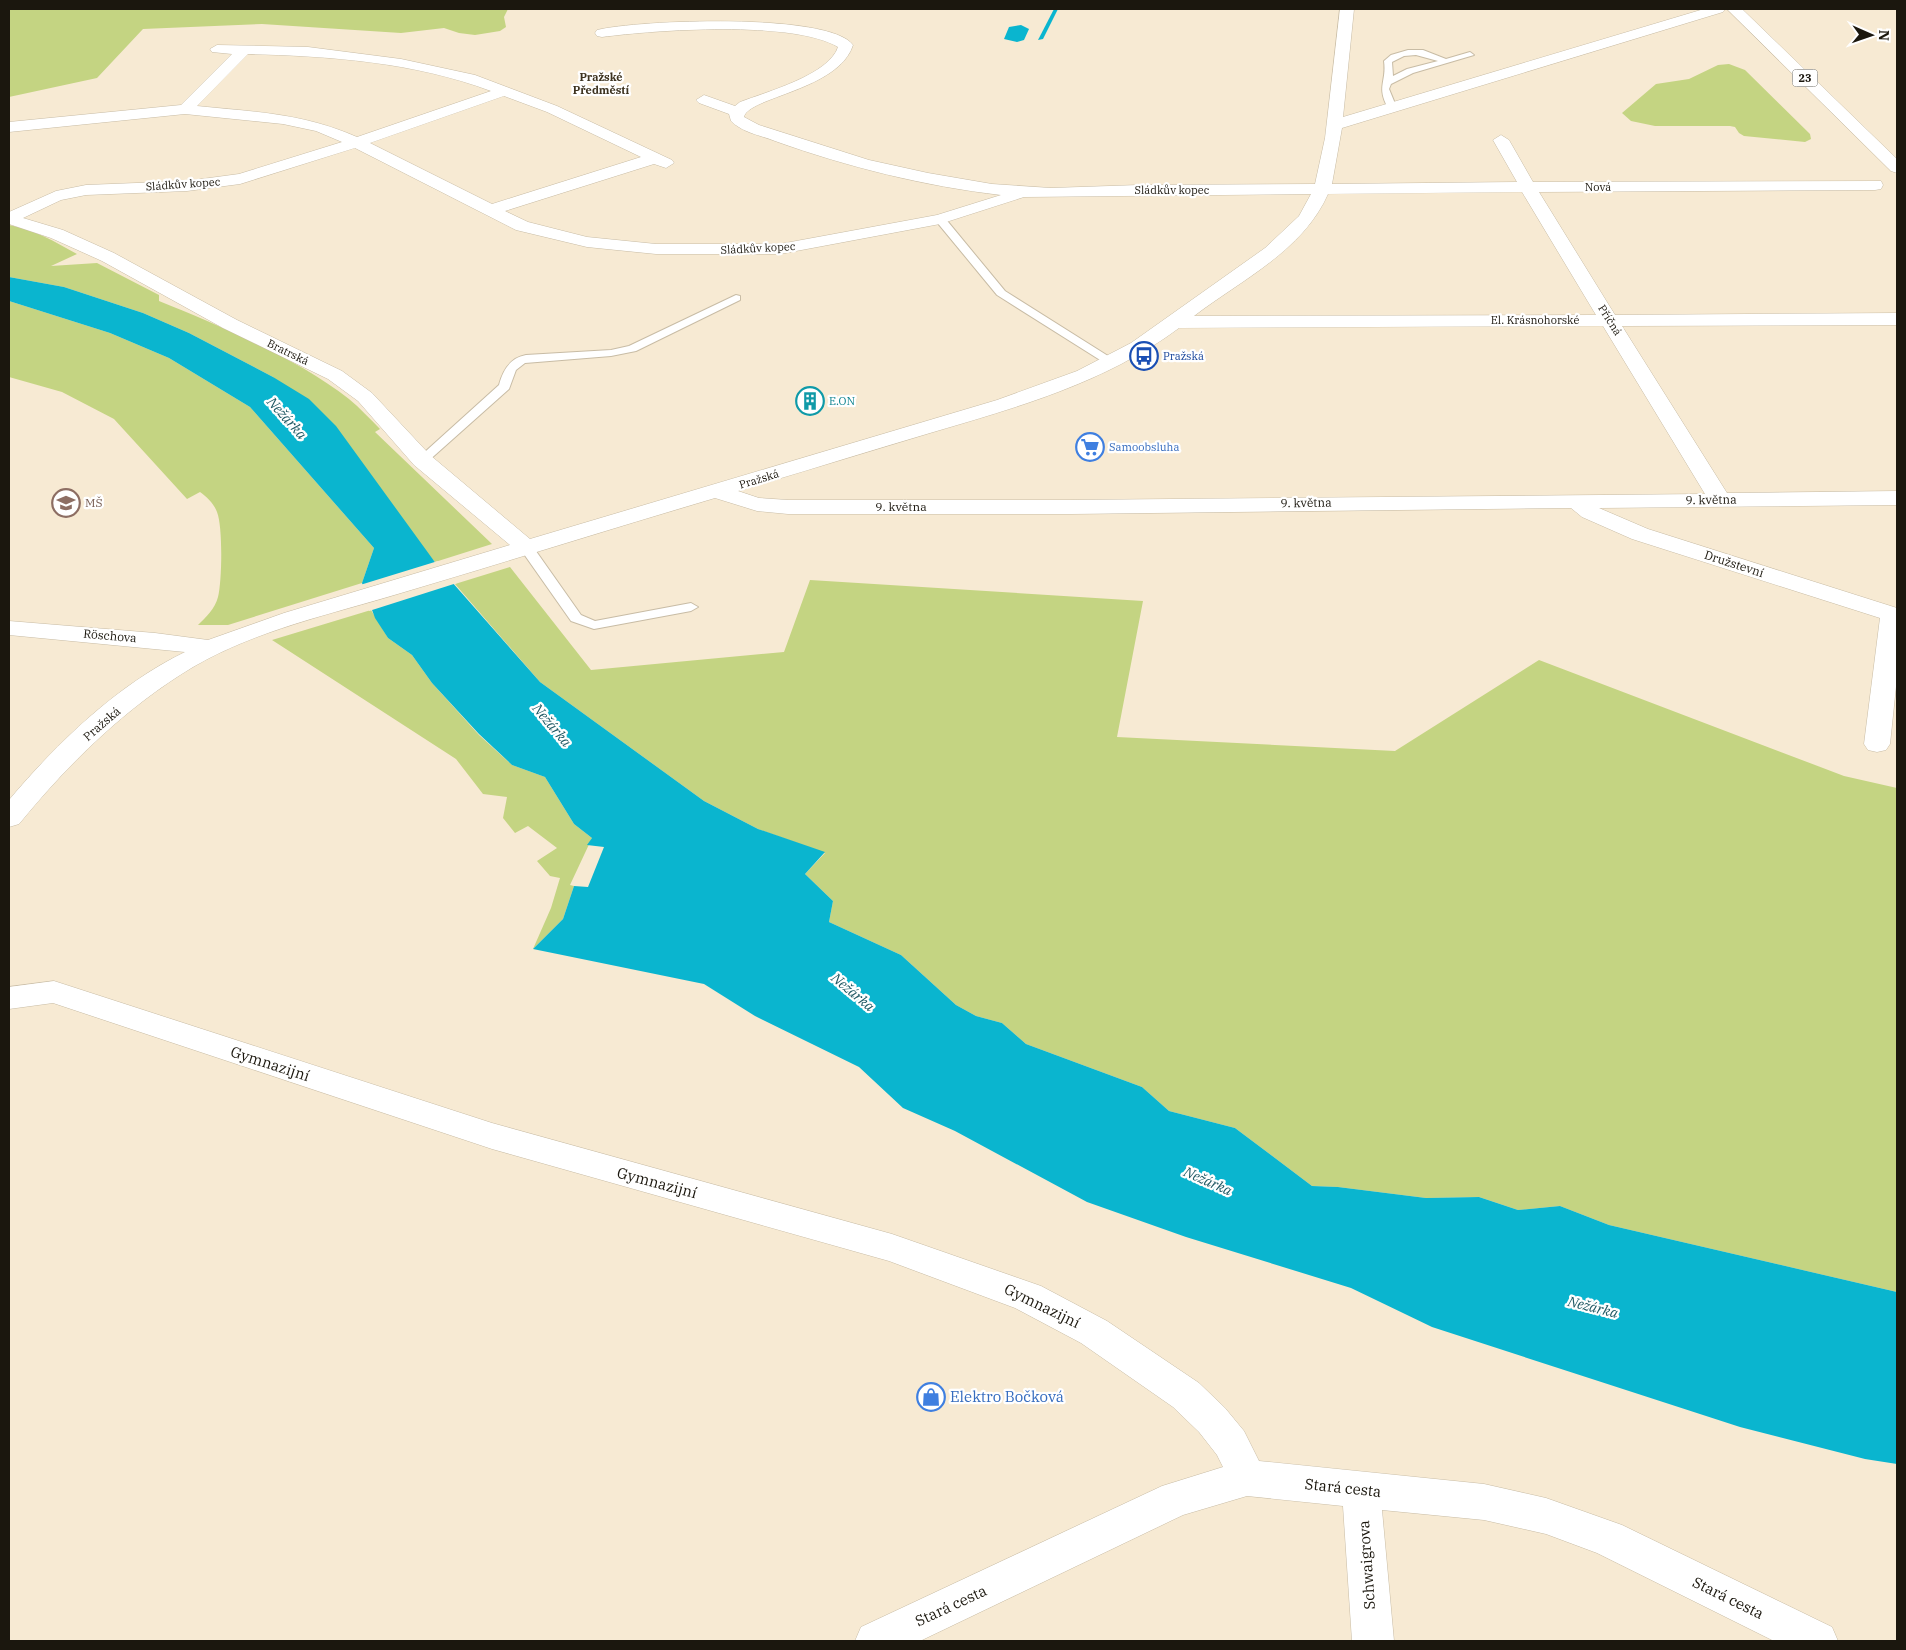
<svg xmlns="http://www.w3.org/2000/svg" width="1906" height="1650" font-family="'IBM Plex Serif',serif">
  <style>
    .green { fill: #c4d482 }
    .water { fill: #0ab5cf }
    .pier { fill: #f7ead3 }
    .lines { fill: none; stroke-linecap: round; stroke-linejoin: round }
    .stream { fill: #0ab5cf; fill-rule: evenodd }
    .service-casing { stroke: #c8bca5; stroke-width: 2 }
    .minor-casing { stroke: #c8bca5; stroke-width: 1 }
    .primary-casing { stroke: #c8bca5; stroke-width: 1 }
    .service { fill: #fff; fill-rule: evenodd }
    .minor { fill: #fff; fill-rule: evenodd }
    .primary { fill: #fff; fill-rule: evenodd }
    .labels { text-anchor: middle; stroke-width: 4.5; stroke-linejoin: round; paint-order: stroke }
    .far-neighbourhood-label { font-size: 11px; font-weight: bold; fill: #3d3320; stroke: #fff }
    .shield { fill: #fff; stroke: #5f5d56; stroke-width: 1 }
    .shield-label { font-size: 11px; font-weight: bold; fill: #1b170e }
    .far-street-label { font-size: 11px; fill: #1b170e; stroke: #fff }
    .far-transit-label { font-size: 11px; fill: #164399; stroke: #fff; text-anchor: start }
    .far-culture-label { font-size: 11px; fill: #0d838f; stroke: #fff; text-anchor: start }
    .far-shop-label { font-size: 11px; fill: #366cbe; stroke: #fff; text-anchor: start }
    .street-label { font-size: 12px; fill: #1b170e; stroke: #fff }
    .education-label { font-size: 12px; fill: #785e54; stroke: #fff; text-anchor: start }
    .water-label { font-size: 14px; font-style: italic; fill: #205964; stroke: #fff }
    .near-street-label { font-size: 15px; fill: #1b170e; stroke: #fff }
    .near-shop-label { font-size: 15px; fill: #366cbe; stroke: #fff; text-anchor: start }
  </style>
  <rect width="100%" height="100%" fill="#f7ead3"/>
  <!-- green -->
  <g class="green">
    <polygon points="9,9 508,9 504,17 506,27 500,31 475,35 459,33 444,28 401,33 262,24 143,29 97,78 9,97"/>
    <polygon points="1729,64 1745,70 1810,134 1811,139 1805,142 1744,136 1739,133 1735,127 1730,126 1655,126 1631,121 1622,113 1656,84 1689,79 1718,65"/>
    <path d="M 9,225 C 34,229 55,242 77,254 L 51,266 L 97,263 L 159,295 L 159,301 C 221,326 296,358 349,399 C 360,408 370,419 380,429 L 375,432 L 492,544 L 435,562 L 273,377 L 189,333 L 143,313 L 64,287 L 9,277 Z"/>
    <path d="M 9,301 L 110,333 L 169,358 L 250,407 L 374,548 L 362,583 L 228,625 L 198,625 C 206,617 215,609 218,597 C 222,581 223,527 217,512 C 214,504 207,497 200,492 L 187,499 L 114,419 L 62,392 L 9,377 Z"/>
    <polygon points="510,567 591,670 784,652 810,580 1143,601 1117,737 1395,751 1539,660 1844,776 1897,788 1897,1292 1609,1225 1560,1206 1518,1210 1479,1197 1426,1198 1338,1187 1312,1186 1235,1128 1169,1111 1142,1087 1026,1044 1002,1023 976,1016 956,1005 901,955 829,922 833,901 805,874 825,853 758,829 704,801 540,682 455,584"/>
    <polygon points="371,610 388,638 412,655 432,683 479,735 512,765 545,777 574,824 592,838 570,885 574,886 563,919 533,949 551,908 560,878 550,876 537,861 557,848 528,826 515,833 503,818 507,797 483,794 456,759 272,640"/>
  </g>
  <!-- water -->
  <g class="water">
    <polygon points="1021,25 1029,29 1024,40 1017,42 1004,39 1009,27"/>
    <polygon points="9,277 64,287 143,313 189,333 273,377 309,399 336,426 437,565 540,682 704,801 758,829 825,852 805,874 833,901 829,922 901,955 956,1005 976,1016 1002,1023 1026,1044 1142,1087 1169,1111 1235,1128 1312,1186 1338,1187 1426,1198 1479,1197 1518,1210 1560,1206 1609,1225 1897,1292 1897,1464 1865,1459 1740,1427 1592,1379 1432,1327 1351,1288 1186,1237 1087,1202 955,1131 903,1108 859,1067 755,1016 704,984 533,949 563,919 574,886 588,887 604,847 587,845 592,838 574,824 545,777 512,765 479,734 432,683 412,655 388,638 375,618 362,583 374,548 250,407 169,358 110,333 9,301"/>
  </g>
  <!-- pier -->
  <polygon class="pier" points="438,561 457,583 369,611 360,585"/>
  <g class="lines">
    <!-- stream -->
    <polygon class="stream" points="1054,9 1058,9 1043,39 1038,40"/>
    <defs>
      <g id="service">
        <path d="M 1408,50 L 1423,50 L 1446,59 L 1470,52 L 1474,55 L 1413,73 L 1391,84 L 1389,89 L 1396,106 L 1388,108 C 1376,86 1387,82 1384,61 L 1391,55 ZM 1416,55 L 1438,61 L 1407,69 L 1393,76 L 1392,62 L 1404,56 Z"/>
        <polygon points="940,216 944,217 1005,291 1116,361 1116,365 1108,365 997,295 936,221 936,217"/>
        <path d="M 736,295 L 740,296 L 740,300 L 636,351 L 611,356 L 525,363 L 516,370 L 509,389 L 426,463 L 422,464 L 416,460 L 499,385 C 503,370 510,358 526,355 L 611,350 L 629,346 Z"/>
        <polygon points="526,543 531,544 581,615 595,621 691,603 698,607 691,611 594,629 571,621 519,547"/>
      </g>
      <g id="minor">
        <path d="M 1340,9 L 1354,9 L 1343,117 L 1704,9 L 1725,9 L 1723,12 L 1342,128 L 1332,184 L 1517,182 L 1493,140 L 1501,135 L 1509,140 L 1533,182 L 1881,181 L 1883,185 L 1881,189 L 1875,190 L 1539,192 L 1615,315 L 1897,313 L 1897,325 L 1622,326 L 1727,493 L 1897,491 L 1897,505 L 1599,508 L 1648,529 L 1897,608 L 1897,677 L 1890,744 L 1886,750 L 1877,752 L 1868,750 L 1864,744 L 1880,618 L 1632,539 L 1582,517 L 1571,508 L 1071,514 L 788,514 L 757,511 L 715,498 C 610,529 506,562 401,593 C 332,614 256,630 193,667 C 126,707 68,764 19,824 L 9,827 L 9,800 C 57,743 117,685 185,652 L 9,635 L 9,621 L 155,633 L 208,640 L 284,613 L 510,545 L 414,465 L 358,401 L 328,379 L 223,328 L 102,261 L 51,238 L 9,224 L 9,212 L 56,191 L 86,185 L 187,181 L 239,174 L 342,142 L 316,131 L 283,124 L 185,114 L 9,132 L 9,122 L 181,105 L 232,54 L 212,52 L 210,49 L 217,45 L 308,47 L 401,59 L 475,75 L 557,106 L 672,160 L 674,163 L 666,168 L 654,164 L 505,211 L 528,222 L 587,237 L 656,244 L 780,244 L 937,215 L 1001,195 C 924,186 848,167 775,141 C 760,135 743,133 731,121 L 729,114 L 699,103 L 696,100 L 704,95 L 735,106 L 740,102 C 766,92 829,75 838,47 C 793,20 655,30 602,37 L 597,36 L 595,33 L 597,30 C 637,20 829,12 853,45 C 839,90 748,97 744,117 L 759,125 L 869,160 L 928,173 L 992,184 L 1051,188 L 1139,185 L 1315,184 L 1325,138 ZM 248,54 C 329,56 414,62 491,91 L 357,137 C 302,113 255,112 197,106 ZM 504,96 L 547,112 L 641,157 L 492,204 L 370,143 ZM 355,148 L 516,230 L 587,247 L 656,254 L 780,254 L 940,224 L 1024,197 L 1311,194 L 1299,216 L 1265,248 L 1131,343 L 1077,371 L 997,400 L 530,539 L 430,455 L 372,393 L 342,371 L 237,320 L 114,253 L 63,230 L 23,218 L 61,200 L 86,195 L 187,191 L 240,184 ZM 1522,192 L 1596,315 L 1194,316 C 1241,280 1303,251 1328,194 ZM 1603,326 L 1705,494 L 1071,500 L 788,500 L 759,498 L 738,491 C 802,472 866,452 930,433 C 1018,407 1105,383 1179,328 Z"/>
        <polygon points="54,981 492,1123 892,1234 1041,1286 1107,1321 1199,1383 1225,1408 1244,1431 1259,1461 1484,1484 1546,1498 1622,1525 1832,1627 1838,1641 1774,1641 1597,1553 1546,1534 1484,1520 1382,1510 1394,1641 1352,1641 1343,1506 1247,1496 1183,1515 920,1641 855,1641 861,1627 1162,1486 1223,1467 1217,1455 1199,1432 1173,1407 1081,1343 1015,1308 889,1261 492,1149 53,1003 9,1009 9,987"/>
      </g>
      <polygon id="primary" points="1727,9 1742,9 1897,159 1897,173 1891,171"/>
    </defs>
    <!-- service casing -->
    <use href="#service" class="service-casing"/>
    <!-- minor casing -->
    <use href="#minor" class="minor-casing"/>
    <!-- primary casing -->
    <use href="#primary" class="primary-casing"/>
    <!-- service -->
    <use href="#service" class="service"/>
    <!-- minor -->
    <use href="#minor" class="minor"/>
    <!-- primary -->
    <use href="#primary" class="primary"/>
  </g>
  <!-- icons -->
  <defs>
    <symbol id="bus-ring" viewBox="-11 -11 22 22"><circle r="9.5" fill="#fff" stroke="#1a4fb4" stroke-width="1.5"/><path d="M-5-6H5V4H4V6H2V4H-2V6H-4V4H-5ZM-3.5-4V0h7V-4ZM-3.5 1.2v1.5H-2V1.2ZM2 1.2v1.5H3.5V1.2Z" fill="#1a4fb4"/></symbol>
    <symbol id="building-ring" viewBox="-11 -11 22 22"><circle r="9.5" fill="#fff" stroke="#0f9aa8" stroke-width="1.5"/><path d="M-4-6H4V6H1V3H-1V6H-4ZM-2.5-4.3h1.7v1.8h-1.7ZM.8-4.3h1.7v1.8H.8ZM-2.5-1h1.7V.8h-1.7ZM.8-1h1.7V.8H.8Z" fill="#0f9aa8"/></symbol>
    <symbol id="supermarket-ring" viewBox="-11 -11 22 22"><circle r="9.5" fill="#fff" stroke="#3f7fe0" stroke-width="1.5"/><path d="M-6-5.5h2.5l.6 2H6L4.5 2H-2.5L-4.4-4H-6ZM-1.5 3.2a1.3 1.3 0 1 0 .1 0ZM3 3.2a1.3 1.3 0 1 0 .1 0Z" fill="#3f7fe0"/></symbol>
    <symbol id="school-ring" viewBox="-11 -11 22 22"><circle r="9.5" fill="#fff" stroke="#8d6e63" stroke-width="1.5"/><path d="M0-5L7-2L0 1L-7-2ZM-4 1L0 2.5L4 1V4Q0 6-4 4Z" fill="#8d6e63"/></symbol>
    <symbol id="shop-ring" viewBox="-11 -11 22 22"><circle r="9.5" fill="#fff" stroke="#3f7fe0" stroke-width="1.5"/><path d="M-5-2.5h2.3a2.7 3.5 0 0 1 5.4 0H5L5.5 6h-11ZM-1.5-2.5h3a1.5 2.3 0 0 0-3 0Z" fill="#3f7fe0"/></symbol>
  </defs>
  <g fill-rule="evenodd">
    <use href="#bus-ring" x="1128" y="340" width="32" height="32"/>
    <use href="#building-ring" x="794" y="385" width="32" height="32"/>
    <use href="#supermarket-ring" x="1074" y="431" width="32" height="32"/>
    <use href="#school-ring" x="50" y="487" width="32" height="32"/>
    <use href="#shop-ring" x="915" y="1381" width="32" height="32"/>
  </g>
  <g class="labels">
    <!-- far-neighbourhood labels -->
    <g class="far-neighbourhood-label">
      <text x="601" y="81">Pražské<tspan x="601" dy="13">Předměstí</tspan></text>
    </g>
    <!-- shield labels -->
    <rect class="shield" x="1792.5" y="69.5" width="25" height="17" rx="4"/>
    <g class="shield-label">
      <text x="1805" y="82">23</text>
    </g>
    <!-- far-street labels -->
    <g class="far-street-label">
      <text transform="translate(183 184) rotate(-4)" y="4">Sládkův kopec</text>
      <text x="1598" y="191">Nová</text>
      <text x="1172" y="194">Sládkův kopec</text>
      <text transform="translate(758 248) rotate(-3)" y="4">Sládkův kopec</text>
      <text x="1535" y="324">El. Krásnohorské</text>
      <text transform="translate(1610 320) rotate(58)" y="4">Příčná</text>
      <text transform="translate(288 352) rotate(26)" y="4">Bratrská</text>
      <text transform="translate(759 479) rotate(-17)" y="4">Pražská</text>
    </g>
    <!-- far-transit labels -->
    <g class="far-transit-label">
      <text x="1163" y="360">Pražská</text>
    </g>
    <!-- far-culture labels -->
    <g class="far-culture-label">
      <text x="829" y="405">E.ON</text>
    </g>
    <!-- far-shop labels -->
    <g class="far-shop-label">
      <text x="1109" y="451">Samoobsluha</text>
    </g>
    <!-- street labels -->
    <g class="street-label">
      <text transform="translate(1711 500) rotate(-1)" y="4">9. května</text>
      <text transform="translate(1306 503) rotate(-1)" y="4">9. května</text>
      <text x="901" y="511">9. května</text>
      <text transform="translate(1734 564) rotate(18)" y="4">Družstevní</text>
      <text transform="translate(110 636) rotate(5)" y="4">Röschova</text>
      <text transform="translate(102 724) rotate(-41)" y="4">Pražská</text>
    </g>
    <!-- education labels -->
    <g class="education-label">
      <text x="85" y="507">MŠ</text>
    </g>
    <!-- water labels -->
    <g class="water-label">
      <text transform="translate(287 418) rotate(48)" y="5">Nežárka</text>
      <text transform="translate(552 725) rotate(50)" y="5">Nežárka</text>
      <text transform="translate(853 992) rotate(40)" y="5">Nežárka</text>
      <text transform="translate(1208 1181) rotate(24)" y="5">Nežárka</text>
      <text transform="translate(1593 1307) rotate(14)" y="5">Nežárka</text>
    </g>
    <!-- near-street labels -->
    <g class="near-street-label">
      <text transform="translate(270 1064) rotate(18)" y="5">Gymnazijní</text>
      <text transform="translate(657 1183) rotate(15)" y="5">Gymnazijní</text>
      <text transform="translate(1042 1306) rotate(26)" y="5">Gymnazijní</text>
      <text transform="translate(1343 1488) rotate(6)" y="5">Stará cesta</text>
      <text transform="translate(1367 1565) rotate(-94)" y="5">Schwaigrova</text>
      <text transform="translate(1728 1598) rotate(26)" y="5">Stará cesta</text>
      <text transform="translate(951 1606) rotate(-25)" y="5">Stará cesta</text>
    </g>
    <!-- near-shop labels -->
    <g class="near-shop-label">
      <text x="950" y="1402">Elektro Bočková</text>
    </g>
  </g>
  <!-- border -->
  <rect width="1906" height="1650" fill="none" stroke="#1b170e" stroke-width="20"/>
  <!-- north arrow -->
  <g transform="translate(1871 35) rotate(92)" stroke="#ffffff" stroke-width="4" paint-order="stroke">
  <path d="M0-4L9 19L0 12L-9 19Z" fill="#1b170e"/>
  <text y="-8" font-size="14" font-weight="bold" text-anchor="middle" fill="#1b170e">N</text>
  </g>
</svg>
